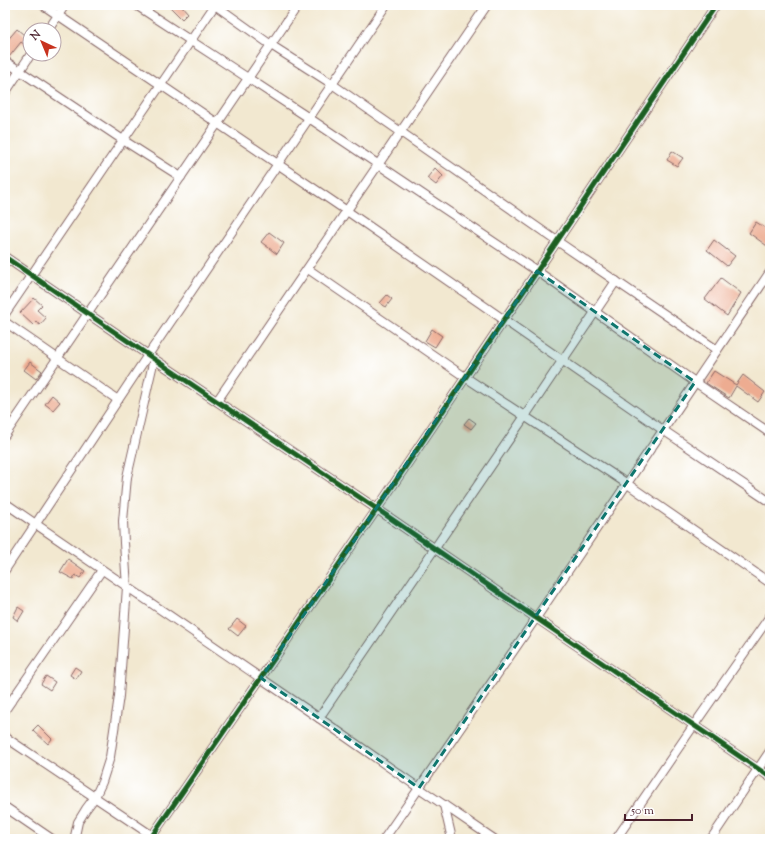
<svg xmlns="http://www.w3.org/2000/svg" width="775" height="844" font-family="'Sorts Mill Goudy',serif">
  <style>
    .building { fill: #edac91 }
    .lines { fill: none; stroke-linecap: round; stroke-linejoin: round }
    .street-casing { stroke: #856565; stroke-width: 10 }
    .street { stroke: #fff; stroke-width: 8 }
    .cycleway-casing { stroke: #fff; stroke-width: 8 }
    .cycleway { stroke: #1b5e20; stroke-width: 5 }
    .marked { fill: #0f766e; fill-opacity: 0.2; stroke: #0f766e; stroke-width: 3; stroke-dasharray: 8 5; stroke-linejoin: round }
  </style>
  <rect width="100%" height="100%" fill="#fff"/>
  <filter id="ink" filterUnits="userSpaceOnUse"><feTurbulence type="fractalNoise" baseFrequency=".025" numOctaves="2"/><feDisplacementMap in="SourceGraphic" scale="8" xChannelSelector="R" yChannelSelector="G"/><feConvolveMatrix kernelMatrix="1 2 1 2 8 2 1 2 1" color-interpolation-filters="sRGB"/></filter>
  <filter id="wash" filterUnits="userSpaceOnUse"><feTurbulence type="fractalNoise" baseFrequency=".012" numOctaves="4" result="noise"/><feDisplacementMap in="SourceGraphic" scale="16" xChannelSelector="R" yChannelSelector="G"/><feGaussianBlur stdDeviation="0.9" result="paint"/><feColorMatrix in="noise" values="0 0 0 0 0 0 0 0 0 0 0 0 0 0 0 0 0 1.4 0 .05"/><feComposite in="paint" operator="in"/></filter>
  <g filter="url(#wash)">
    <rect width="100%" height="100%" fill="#f2e8d0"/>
    <g id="blocks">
      <!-- building -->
      <g class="building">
        <polygon points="168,5 181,5 188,13 182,19"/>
        <polygon points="17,29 30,40 30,42 27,46 21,42 9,57 5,56 5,43"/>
        <polygon points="672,151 683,158 677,166 667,160"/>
        <polygon points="435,168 443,176 436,185 427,178"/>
        <polygon points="756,222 770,231 770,248 749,233"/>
        <polygon points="269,232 284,243 277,254 261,242"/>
        <polygon points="714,240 735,256 727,266 707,250"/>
        <polygon points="721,278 741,293 727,316 705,299"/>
        <polygon points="387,295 392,299 386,307 380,303"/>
        <polygon points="34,298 42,305 37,310 46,318 40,325 36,322 33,325 20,313"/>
        <polygon points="432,329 442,336 435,347 425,341"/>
        <polygon points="30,362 42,371 36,379 24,370"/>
        <polygon points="714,371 736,385 743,375 765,392 758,402 736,386 729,398 706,383"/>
        <polygon points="52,395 60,402 53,410 45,404"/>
        <polygon points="469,418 476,423 471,429 464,424"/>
        <polygon points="68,559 85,571 80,578 75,575 73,579 60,572"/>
        <polygon points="18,607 24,611 18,621 13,617"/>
        <polygon points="237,619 246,626 238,636 229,629"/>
        <polygon points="75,667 81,671 76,679 70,675"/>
        <polygon points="46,676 55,682 50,690 41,684"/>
        <polygon points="38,725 52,739 48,744 33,730"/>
      </g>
    </g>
  </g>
  <g filter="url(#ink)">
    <use href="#blocks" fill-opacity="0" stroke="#856565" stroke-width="1"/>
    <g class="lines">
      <defs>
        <g id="street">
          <polyline points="43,5 347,211 663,430 770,502"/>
          <polyline points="136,5 309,118 537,271 695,382 770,433"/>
          <polyline points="215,5 271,45 332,84 557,241 717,350"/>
          <polyline points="48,30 65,5"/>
          <polyline points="5,61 123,140 181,177"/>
          <polyline points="5,93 31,54"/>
          <polyline points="5,257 154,359 377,509 536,618 770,777"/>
          <polyline points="308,269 465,377 626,483 770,583"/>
          <polyline points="5,314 215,5"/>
          <polyline points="5,322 118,400"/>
          <polyline points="217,401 487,5"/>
          <polyline points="5,435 298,5"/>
          <polyline points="5,503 319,718 419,788 494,839"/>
          <polyline points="5,570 148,355 386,5"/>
          <polyline points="5,710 102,570"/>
          <polyline points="319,718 435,548 525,416 616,281"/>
          <polyline points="5,737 157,839"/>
          <polyline points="444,805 452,839"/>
          <polyline points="5,807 52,839"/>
          <polyline points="75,839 75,836 78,822 86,809 95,797 102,782 110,757 119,696 127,587 124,543 123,521 127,477 154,359"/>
          <polyline points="150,839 377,509 716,5"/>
          <polyline points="384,839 536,618 770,272"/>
          <polyline points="616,839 694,725 770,616"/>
          <polyline points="711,839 770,751"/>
        </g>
      </defs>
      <!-- street casing -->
      <use href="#street" class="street-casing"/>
      <!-- street -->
      <use href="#street" class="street"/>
      <defs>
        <g id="cycleway">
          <polyline points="5,257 154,359 377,509 536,618 770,777"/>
          <polyline points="150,839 377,509 716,5"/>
        </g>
      </defs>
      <!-- cycleway casing -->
      <use href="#cycleway" class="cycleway-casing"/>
      <!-- cycleway -->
      <use href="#cycleway" class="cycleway"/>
    </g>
  </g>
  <!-- marked area -->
  <path class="marked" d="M 537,271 L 695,382 L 419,788 L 261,678 Z"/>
  <!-- margin -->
  <rect width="775" height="844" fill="none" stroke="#fff" stroke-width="20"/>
  <!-- north arrow -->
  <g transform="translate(42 42) rotate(316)"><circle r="19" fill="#ffffff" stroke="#b7a5aa"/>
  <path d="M0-3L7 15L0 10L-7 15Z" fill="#c8321e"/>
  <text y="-6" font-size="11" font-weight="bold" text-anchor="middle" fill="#4a1f2b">N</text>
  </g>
  <!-- scale -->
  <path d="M625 814v6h67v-6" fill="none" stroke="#4a1f2b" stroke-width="2"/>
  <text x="631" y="814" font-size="12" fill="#4a1f2b" stroke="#ffffff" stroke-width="3" paint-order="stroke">50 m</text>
</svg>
